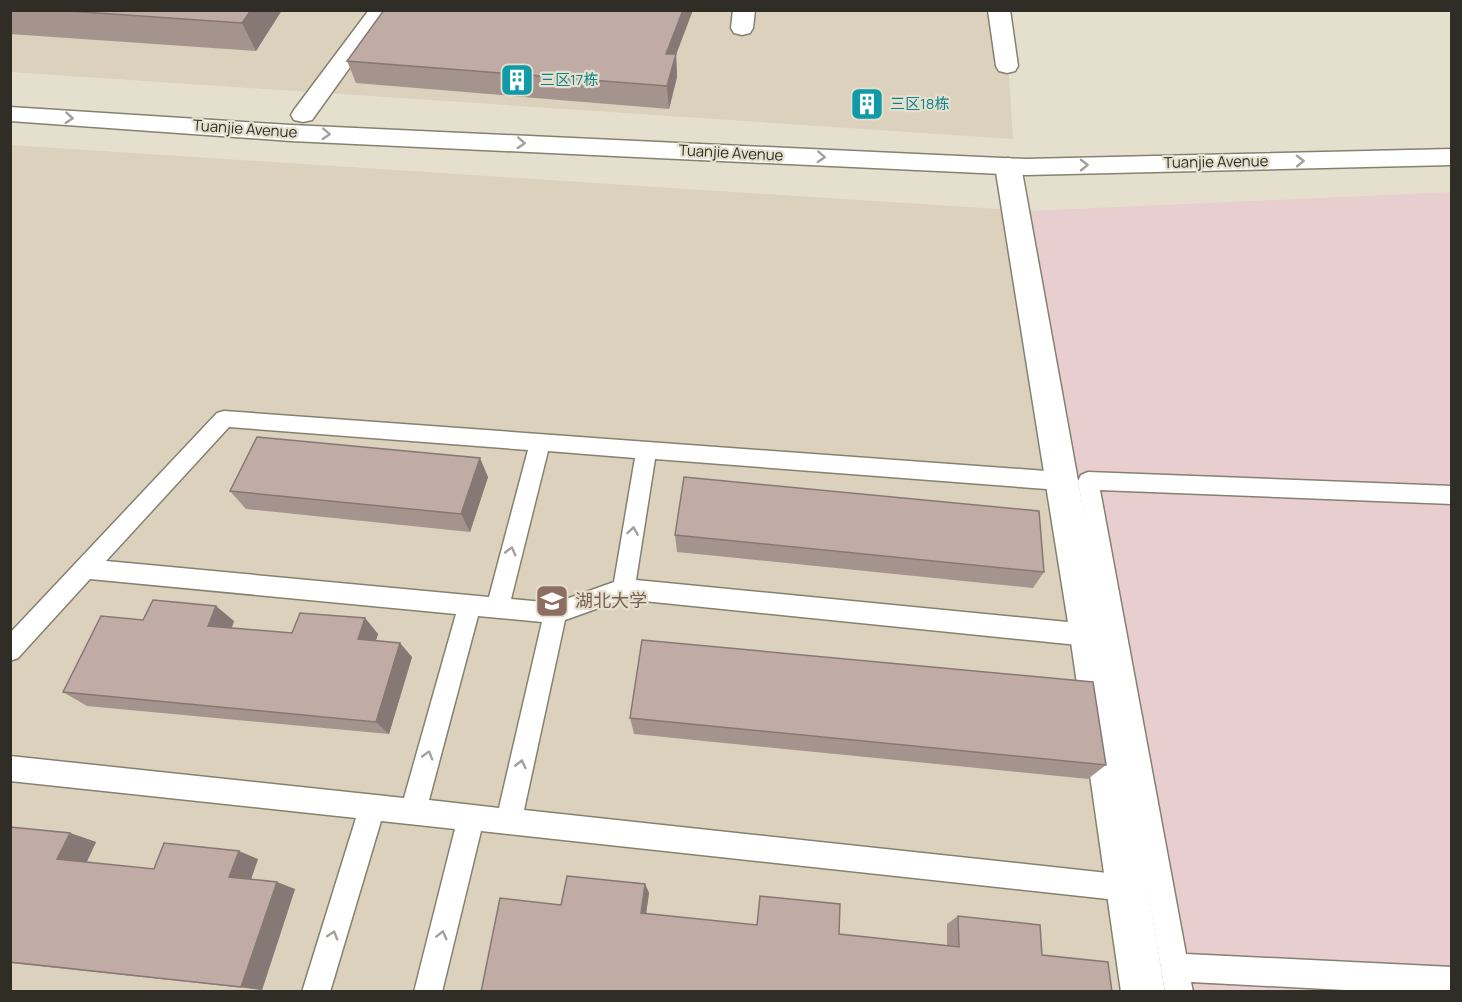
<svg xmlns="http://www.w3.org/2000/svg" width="1462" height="1002" font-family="Manrope,'Noto Sans SC',sans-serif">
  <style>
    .commercial { fill: #e9cecf }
    .education { fill: #dbd1bd }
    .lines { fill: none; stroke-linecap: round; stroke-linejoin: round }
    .service-casing { stroke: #85816f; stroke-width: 3 }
    .minor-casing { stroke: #85816f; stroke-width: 3 }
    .secondary-casing { stroke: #85816f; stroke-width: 3 }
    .service { fill: #fff; fill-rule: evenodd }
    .minor { fill: #fff; fill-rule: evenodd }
    .secondary { fill: #fff; fill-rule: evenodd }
    .wall { fill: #a5948e }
    .shaded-wall { fill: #867874 }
    .building { fill: #c0aca5; stroke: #867874; stroke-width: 1.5 }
    .oneway { stroke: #a1a09d }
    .labels { text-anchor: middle; stroke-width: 4.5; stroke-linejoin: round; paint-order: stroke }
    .far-culture-label { font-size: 15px; fill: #0d838f; stroke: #e4e0cd; text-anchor: start }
    .far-street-label { font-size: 15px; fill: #2f2d26; stroke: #e4e0cd }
    .education-label { font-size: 18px; fill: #785e54; stroke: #e4e0cd; text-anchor: start }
  </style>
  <rect width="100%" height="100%" fill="#e4e0cd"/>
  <!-- commercial -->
  <polygon class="commercial" points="1451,192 1451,991 1161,991 1028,211"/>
  <!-- education -->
  <g class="education">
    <polygon points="10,11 1005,11 1013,139 11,72"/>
    <polygon points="10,145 1028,211 1161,991 11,991"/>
  </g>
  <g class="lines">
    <defs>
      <g id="service">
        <path d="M 224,411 L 1060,472 L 1067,475 L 1070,481 L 1067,487 L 1060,490 L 655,459 L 636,580 L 1088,624 L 1096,627 L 1099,635 L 1096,643 L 1088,646 L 624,599 L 565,620 L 524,810 L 1126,875 L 1135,879 L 1139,888 L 1135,897 L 1126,901 L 481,831 L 442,992 L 414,992 L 455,829 L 381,821 L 330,992 L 302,992 L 356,818 L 10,781 L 10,756 L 404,798 L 456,614 L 90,579 L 18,658 L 10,661 L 10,633 L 217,413 ZM 229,427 L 528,450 L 489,597 L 106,561 ZM 548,451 L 635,458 L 614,582 L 555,603 L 511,599 ZM 478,616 L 542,622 L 499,808 L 429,800 Z"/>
        <polygon points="1088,472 1452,486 1452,504 1100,490 1186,954 1452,967 1452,992 1383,992 1191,982 1193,992 1165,992 1078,481 1081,475"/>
      </g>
      <g id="minor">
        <polygon points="369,10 391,10 312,120 303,122 294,120 291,115 294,110"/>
        <polygon points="733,10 755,10 753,28 750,33 742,35 734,33 731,28"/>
        <polygon points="988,10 1010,10 1018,66 1015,71 1007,73 999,71 996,66"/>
        <polygon points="1008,158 1017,160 1021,166 1106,635 1165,992 1121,992 1070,635 995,166 999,160"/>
      </g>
      <polygon id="secondary" points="10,107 291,125 1026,159 1452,149 1452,165 1026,175 291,141 10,121"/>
    </defs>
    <!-- service casing -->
    <use href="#service" class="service-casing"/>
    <!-- minor casing -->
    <use href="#minor" class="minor-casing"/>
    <!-- secondary casing -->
    <use href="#secondary" class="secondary-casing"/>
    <!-- service -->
    <use href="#service" class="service"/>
    <!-- minor -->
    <use href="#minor" class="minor"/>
    <!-- secondary -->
    <use href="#secondary" class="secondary"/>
  </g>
  <!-- wall -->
  <g class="wall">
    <polygon points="10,10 282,10 256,51 10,34"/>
    <polygon points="676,54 677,77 669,109 356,83 347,61"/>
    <polygon points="488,477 470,532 246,509 230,491"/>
    <polygon points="675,535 1044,572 1033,588 677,552"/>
    <polygon points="365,618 378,634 376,641 412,657 389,734 87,706 63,692 143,620 234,621 232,628 292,633"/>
    <polygon points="630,718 1106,765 1088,779 634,734"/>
    <polygon points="10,827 70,833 96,842 87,862 154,869 258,859 251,879 295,889 262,990 10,963"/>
    <polygon points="567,876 645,884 649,893 646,914 757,925 760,896 840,904 839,934 947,945 947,924 958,916 1040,925 1042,955 1108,962 1112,992 481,992 500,898 561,905"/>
  </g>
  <!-- shaded-wall -->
  <g class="shaded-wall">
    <polygon points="251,10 282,10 256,51 242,23"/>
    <polygon points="683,10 693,10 668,76 666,54"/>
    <polygon points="676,54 677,77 669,109 667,86"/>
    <polygon points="480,458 488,477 470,532 461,514"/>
    <polygon points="216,606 234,621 226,641 208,626"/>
    <polygon points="365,618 378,634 371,654 358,639"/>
    <polygon points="400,643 412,657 389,734 376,722"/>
    <polygon points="70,833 96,842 84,867 57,859"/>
    <polygon points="239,851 258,859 249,885 229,877"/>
    <polygon points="277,882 295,889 262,990 241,987"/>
    <polygon points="645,884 649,893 645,921 641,913"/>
  </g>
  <!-- building -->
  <g class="building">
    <polygon points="54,10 251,10 242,23"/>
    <polygon points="384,10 683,10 666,54 676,54 667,86 347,61"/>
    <polygon points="257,437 480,458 461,514 230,491"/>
    <polygon points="684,477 1039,511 1044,572 675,535"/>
    <polygon points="153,600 216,606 208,626 292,633 300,613 365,618 358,639 400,643 376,722 63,692 101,616 143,620"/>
    <polygon points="642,640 1093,682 1106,765 630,718"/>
    <polygon points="10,827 70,833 57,859 154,869 164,843 239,851 229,877 277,882 241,987 10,962"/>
    <polygon points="567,876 645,884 641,913 757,925 760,896 840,904 839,934 959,947 958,916 1040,925 1042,955 1108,962 1112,992 481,992 500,898 561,905"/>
  </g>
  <!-- one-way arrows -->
  <defs><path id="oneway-chevron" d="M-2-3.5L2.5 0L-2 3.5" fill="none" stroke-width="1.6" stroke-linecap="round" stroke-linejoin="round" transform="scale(1.5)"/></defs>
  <g class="oneway">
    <use href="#oneway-chevron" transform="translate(69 118) rotate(4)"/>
    <use href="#oneway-chevron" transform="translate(326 134) rotate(3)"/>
    <use href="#oneway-chevron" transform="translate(521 143) rotate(3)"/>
    <use href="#oneway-chevron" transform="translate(821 157) rotate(3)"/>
    <use href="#oneway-chevron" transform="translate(1300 161) rotate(-1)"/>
    <use href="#oneway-chevron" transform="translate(1084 165) rotate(-1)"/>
    <use href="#oneway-chevron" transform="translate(633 531) rotate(-81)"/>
    <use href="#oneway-chevron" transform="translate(511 551) rotate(-75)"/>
    <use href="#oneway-chevron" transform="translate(428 755) rotate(-74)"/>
    <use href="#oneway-chevron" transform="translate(521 764) rotate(-77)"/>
    <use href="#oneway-chevron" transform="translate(333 935) rotate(-73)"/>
    <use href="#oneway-chevron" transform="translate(442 935) rotate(-76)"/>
  </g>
  <!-- icons -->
  <defs>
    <symbol id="building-square" viewBox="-11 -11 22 22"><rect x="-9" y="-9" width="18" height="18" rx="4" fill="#0f9aa8" stroke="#e4e0cd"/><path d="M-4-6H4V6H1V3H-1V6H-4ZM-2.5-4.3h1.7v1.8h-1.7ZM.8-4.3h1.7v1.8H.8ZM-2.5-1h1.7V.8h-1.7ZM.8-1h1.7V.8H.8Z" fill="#fff"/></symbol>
    <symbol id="university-square" viewBox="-11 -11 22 22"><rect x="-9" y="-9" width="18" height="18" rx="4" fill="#8d6e63" stroke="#e4e0cd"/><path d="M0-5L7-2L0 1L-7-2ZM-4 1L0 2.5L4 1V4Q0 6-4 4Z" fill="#fff"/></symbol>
  </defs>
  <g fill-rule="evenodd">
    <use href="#building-square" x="498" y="61" width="38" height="38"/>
    <use href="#building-square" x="848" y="85" width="38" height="38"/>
    <use href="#university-square" x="533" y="582" width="38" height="38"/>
  </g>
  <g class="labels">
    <!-- far-culture labels -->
    <g class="far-culture-label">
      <text x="540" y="85">三区17栋</text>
      <text x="890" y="109">三区18栋</text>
    </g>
    <!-- far-street labels -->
    <g class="far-street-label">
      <text transform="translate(245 129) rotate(4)" y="5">Tuanjie Avenue</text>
      <text transform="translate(731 153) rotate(3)" y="5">Tuanjie Avenue</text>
      <text transform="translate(1216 162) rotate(-1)" y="5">Tuanjie Avenue</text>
    </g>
    <!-- education labels -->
    <g class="education-label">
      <text x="575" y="607">湖北大学</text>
    </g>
  </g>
  <!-- border -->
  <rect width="1462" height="1002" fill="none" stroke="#2f2d26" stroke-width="24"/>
</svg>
